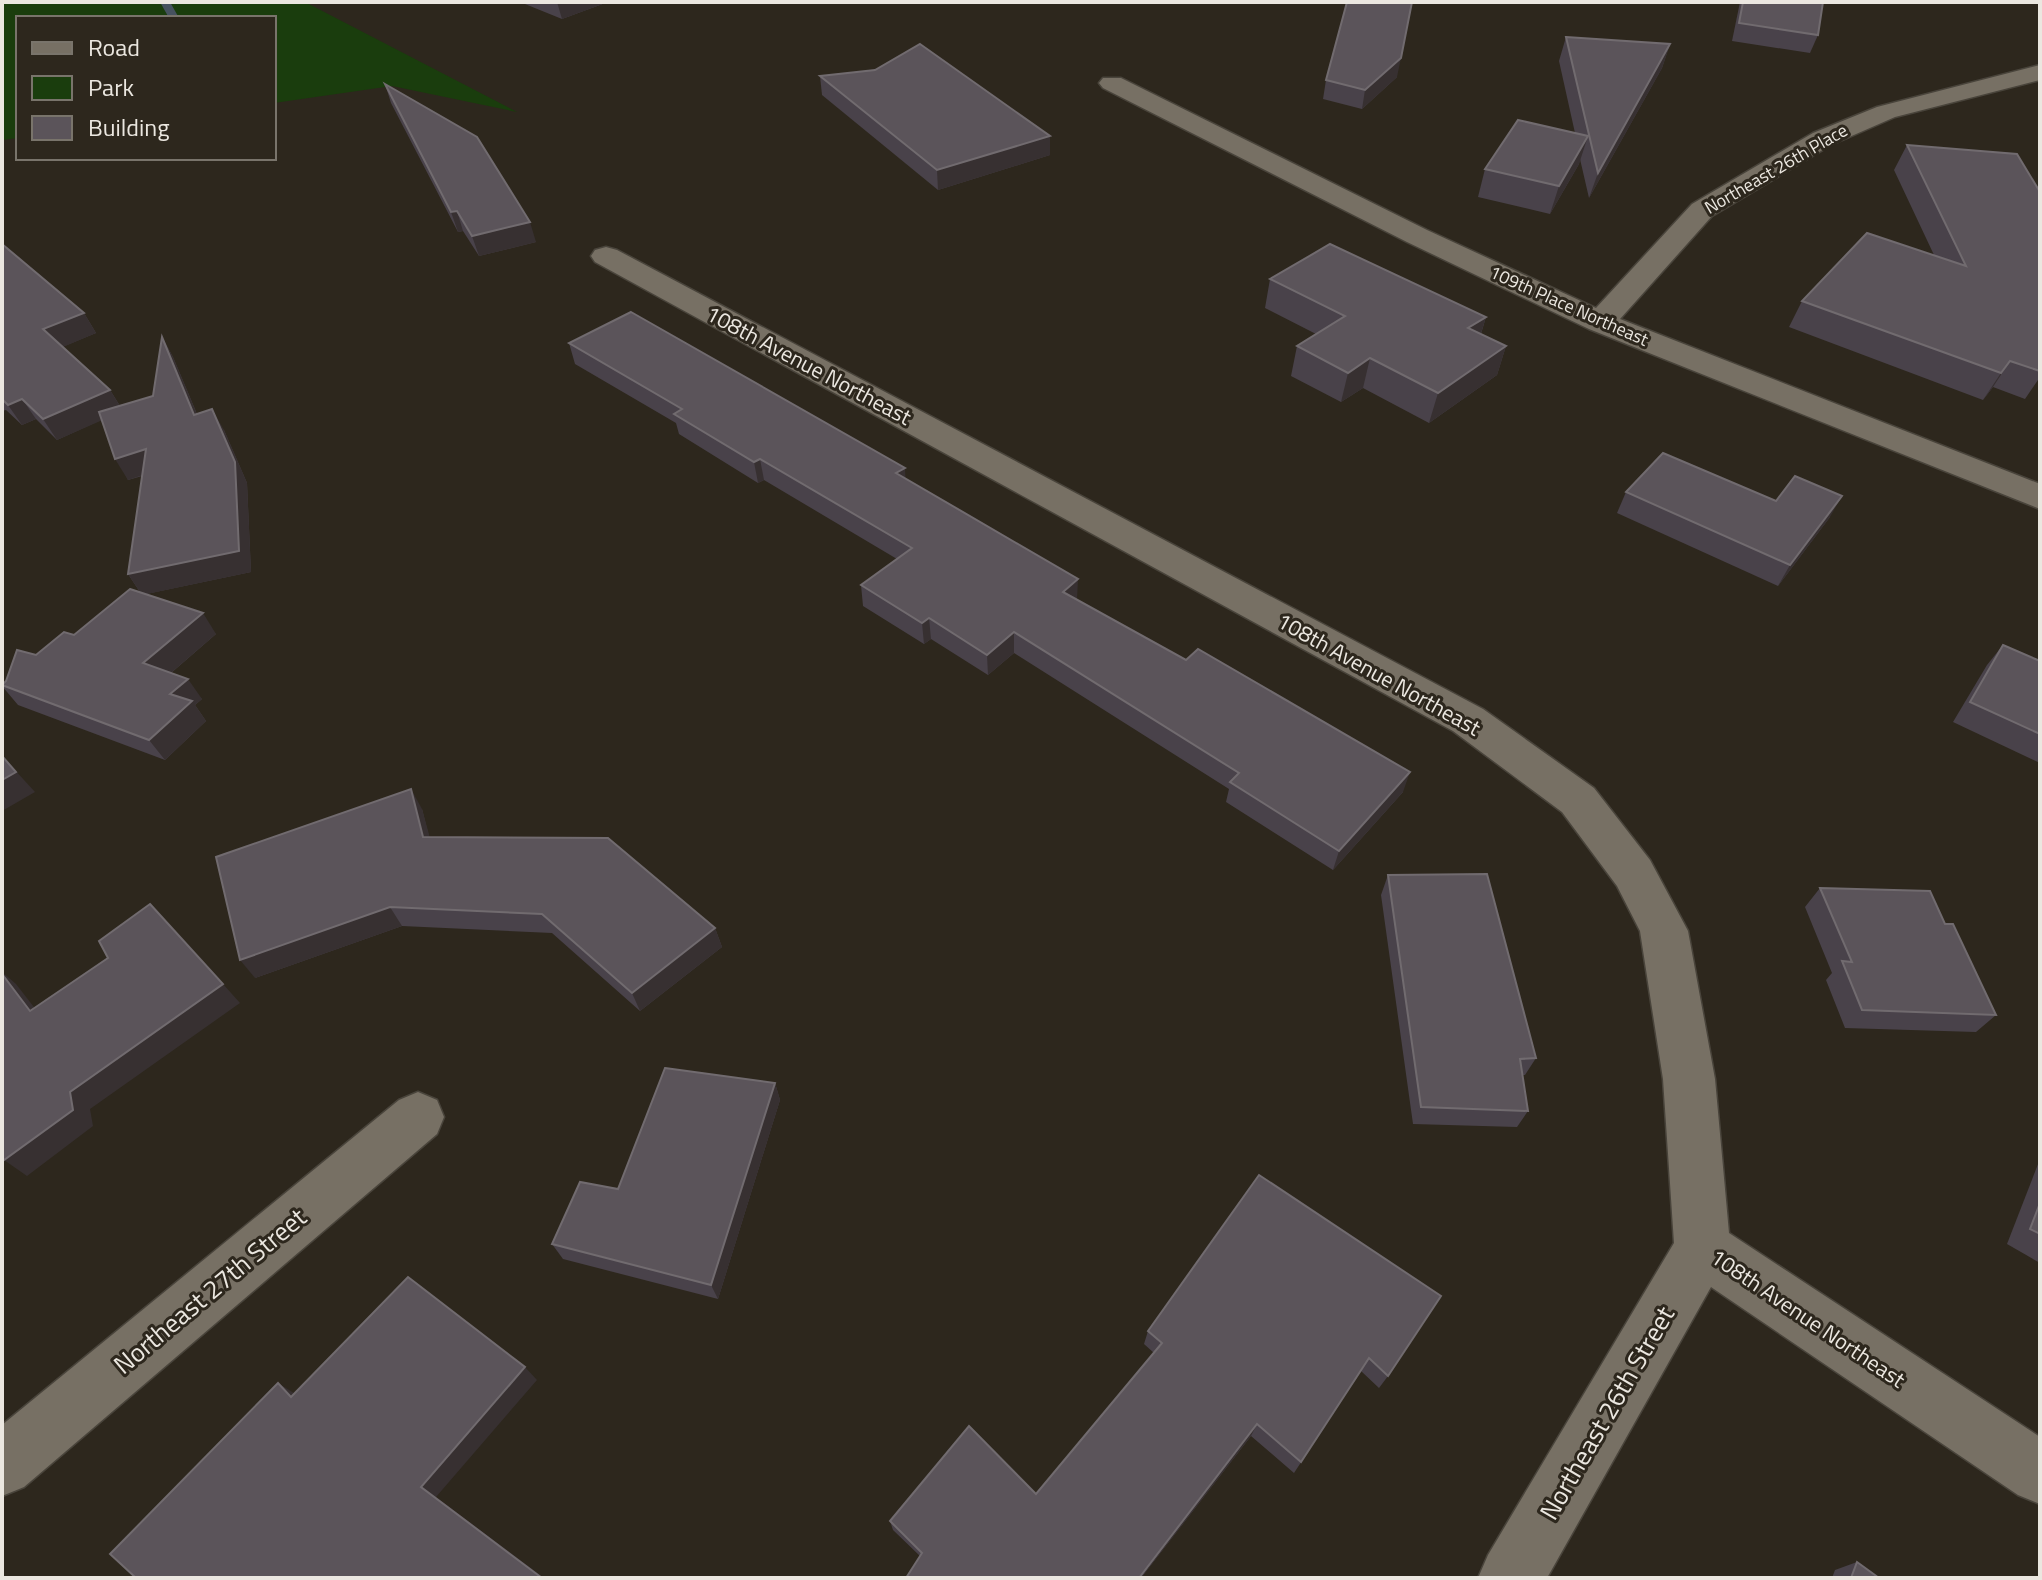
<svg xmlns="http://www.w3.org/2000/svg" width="2042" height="1580" font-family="'Titillium Web',sans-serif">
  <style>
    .green { fill: #1a3d0d }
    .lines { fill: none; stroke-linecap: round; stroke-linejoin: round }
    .stream { fill: #46525f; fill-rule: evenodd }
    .street-casing { stroke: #49443b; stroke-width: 3 }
    .street { fill: #777064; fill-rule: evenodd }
    .wall { fill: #49424a }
    .shaded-wall { fill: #373031 }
    .building { fill: #5b545a; stroke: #716b6f; stroke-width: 2 }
    .labels { text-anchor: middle; stroke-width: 6; stroke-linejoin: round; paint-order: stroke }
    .far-street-label { font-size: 18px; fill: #ebe7e0; stroke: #2d271d }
    .street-label { font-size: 22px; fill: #ebe7e0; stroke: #2d271d }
    .near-street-label { font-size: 26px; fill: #ebe7e0; stroke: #2d271d }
  </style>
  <rect width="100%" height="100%" fill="#2d271d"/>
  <!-- green -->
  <polygon class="green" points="2,2 305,2 517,112 392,86 274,103 274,18 18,18 18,138 2,140"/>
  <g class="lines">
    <!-- stream -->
    <polygon class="stream" points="160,2 170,2 179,18 169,18"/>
    <defs>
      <g id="street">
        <polygon points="2040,65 2040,80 1895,117 1831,145 1712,216 1620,319 2040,484 2040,509 1589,329 1407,242 1103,88 1099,83 1103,78 1121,78 1427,230 1596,308 1692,204 1813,133 1877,107"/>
        <polygon points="606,247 617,250 1483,709 1594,788 1650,860 1688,931 1715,1079 1729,1233 2040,1437 2040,1504 2018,1495 1711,1287 1547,1578 1478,1578 1488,1555 1674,1243 1663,1079 1640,931 1617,886 1562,812 1453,731 595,262 591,256 595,250"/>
        <polygon points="418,1092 437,1100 444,1117 437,1134 24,1487 2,1496 2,1425 399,1100"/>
      </g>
    </defs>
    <!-- street casing -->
    <use href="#street" class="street-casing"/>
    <!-- street -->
    <use href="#street" class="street"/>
  </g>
  <!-- wall -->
  <g class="wall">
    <polygon points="520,2 608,2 562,19"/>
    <polygon points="1740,2 1823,2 1818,35 1810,53 1732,41"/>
    <polygon points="1566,37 1670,44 1662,68 1589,198 1580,159 1579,164 1550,214 1478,197 1485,169 1575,133 1559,61"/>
    <polygon points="875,70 1050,136 1050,155 938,190 822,95 820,76"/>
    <polygon points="1397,77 1362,109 1323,99 1326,80"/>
    <polygon points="385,84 536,242 479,256 463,231 458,232 391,103"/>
    <polygon points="1907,145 2040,192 2040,377 2025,399 1993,387 1983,400 1789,327 1802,301 1934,255 1894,170"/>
    <polygon points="2,244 84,313 96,333 62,347 110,390 120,406 153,396 162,337 173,357 197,414 224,430 247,483 251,572 146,594 216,634 171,673 202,699 195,705 206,721 165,760 18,705 2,686 2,684 36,655 74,635 140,592 128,574 142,476 128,480 101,420 57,440 36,419 22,425 6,410 2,411"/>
    <polygon points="1270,279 1486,317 1481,334 1506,346 1497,375 1429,423 1363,388 1341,402 1291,376 1297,346 1316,334 1265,308"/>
    <polygon points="569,343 905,479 1077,600 1403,792 1333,870 1226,802 1229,789 1014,653 988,675 931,639 924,644 863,606 861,585 897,559 764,480 758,483 679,434 676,423 575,364"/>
    <polygon points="1626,492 1776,501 1830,517 1778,586 1617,513"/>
    <polygon points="2003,645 2040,661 2040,763 1953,722 1987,665"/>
    <polygon points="422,809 429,837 715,928 722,947 640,1011 552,933 402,926 255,978"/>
    <polygon points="1388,875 1536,1058 1525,1075 1522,1075 1528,1111 1517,1127 1413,1124 1381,895"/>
    <polygon points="1820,888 1945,924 1996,1015 1976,1032 1845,1028 1826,980 1832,973 1805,907"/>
    <polygon points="775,1083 780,1100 718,1299 563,1259 552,1244"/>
    <polygon points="2040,1159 2040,1263 2007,1244"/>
    <polygon points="1259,1175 1388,1376 1379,1388 1361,1371 1294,1473 1251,1436 1141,1578 906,1578 920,1556 893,1530 890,1521 1036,1494 1154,1353 1144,1344 1148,1331"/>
    <polygon points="1857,1562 1879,1578 1832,1578 1835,1570"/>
  </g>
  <!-- shaded-wall -->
  <g class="shaded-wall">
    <polygon points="557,2 608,2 562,19"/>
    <polygon points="1670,44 1662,68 1589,198 1598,173"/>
    <polygon points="1401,58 1397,77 1362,109 1365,90"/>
    <polygon points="1050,136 1050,155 938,190 937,170"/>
    <polygon points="1588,136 1579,164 1550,214 1559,186"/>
    <polygon points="457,211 463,231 458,232 451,212"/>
    <polygon points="530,222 536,242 479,256 472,236"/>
    <polygon points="84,313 96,333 56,350 43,329"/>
    <polygon points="1486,317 1477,346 1468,328"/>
    <polygon points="162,337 173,357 206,436 194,415"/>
    <polygon points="1506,346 1497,375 1429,423 1438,393"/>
    <polygon points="1370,358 1363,388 1341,402 1348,373"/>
    <polygon points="2010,361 1993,387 1983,400 2001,373"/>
    <polygon points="110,390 123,411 57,440 43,419"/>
    <polygon points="22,399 36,419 22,425 8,405"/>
    <polygon points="212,409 224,430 247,483 251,572 142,595 128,574"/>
    <polygon points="146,449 158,470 128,480 115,459"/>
    <polygon points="760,459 764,480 758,483 754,462"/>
    <polygon points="905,468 906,489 896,473"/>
    <polygon points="1842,496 1830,517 1778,586 1790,565"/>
    <polygon points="1078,579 1077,600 1063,592"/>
    <polygon points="203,613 216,634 158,684 143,663"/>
    <polygon points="929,618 931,639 924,644 922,623"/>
    <polygon points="1014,632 1014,653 988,675 987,655"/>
    <polygon points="188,679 202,699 195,705 206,721 165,760 149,740 170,694"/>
    <polygon points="2,756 35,792 2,811"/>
    <polygon points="1410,772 1403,792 1333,870 1339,851"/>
    <polygon points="411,789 422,809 435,856 423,837"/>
    <polygon points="390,907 402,926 255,978 240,960"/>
    <polygon points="715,928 722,947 640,1011 632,993"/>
    <polygon points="2,972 16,984 51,1029 30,1011 2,974"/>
    <polygon points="223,984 240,1003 90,1109 93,1126 27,1176 4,1160 70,1092"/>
    <polygon points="775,1083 780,1100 718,1299 711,1285"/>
    <polygon points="525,1367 537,1380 436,1497 544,1578 542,1578 421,1487"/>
    <polygon points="278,1383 297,1395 291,1397"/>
    <polygon points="1257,1424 1251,1436 1141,1578 1139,1578"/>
  </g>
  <!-- building -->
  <g class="building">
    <polygon points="1347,2 1412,2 1401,58 1365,90 1326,80"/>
    <polygon points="1743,2 1823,2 1818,35 1739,23"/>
    <polygon points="1566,37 1670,44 1598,173"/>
    <polygon points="920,44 1050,136 937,170 820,76 875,70"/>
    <polygon points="385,84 477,137 530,222 472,236 457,211 451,212"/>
    <polygon points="1518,120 1588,136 1559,186 1485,169"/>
    <polygon points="1907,145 2017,154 2040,192 2040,371 2010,361 2001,373 1802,301 1867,233 1966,266"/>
    <polygon points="2,244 84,313 43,329 110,390 43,419 22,399 8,405 2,399"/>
    <polygon points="1330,244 1486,317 1468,328 1506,346 1438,393 1370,358 1348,373 1297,346 1345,316 1270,279"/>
    <polygon points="631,312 905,468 896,473 1078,579 1063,592 1186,660 1198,649 1410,772 1339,851 1230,782 1239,773 1014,632 987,655 929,618 922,623 861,585 912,548 760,459 754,462 674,414 682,409 569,343"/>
    <polygon points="162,337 194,415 212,409 235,462 239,551 128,574 146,449 115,459 99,412 153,396"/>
    <polygon points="1663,453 1776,501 1795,476 1842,496 1790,565 1626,492"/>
    <polygon points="130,589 203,613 143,663 188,679 170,694 192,701 149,740 2,685 6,681 17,650 36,655 64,632 74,635"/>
    <polygon points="2003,645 2040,661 2040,734 1970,702"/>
    <polygon points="2,756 16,772 2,780"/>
    <polygon points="411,789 423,837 608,838 715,928 632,993 542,914 390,907 240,960 216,857"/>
    <polygon points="1487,874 1536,1058 1520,1059 1528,1111 1421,1107 1388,875"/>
    <polygon points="1820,888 1930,891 1945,924 1953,924 1996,1015 1862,1010 1842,961 1852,962"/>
    <polygon points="150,904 223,984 70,1092 73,1110 4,1160 2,1157 2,974 30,1011 108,958 99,941"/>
    <polygon points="665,1068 775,1083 711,1285 552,1244 580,1182 618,1189"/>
    <polygon points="1259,1175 1441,1296 1388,1376 1369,1358 1301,1462 1257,1424 1139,1578 906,1578 922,1553 890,1521 969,1426 1036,1494 1162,1343 1148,1331"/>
    <polygon points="2040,1203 2040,1234 2030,1229"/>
    <polygon points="408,1277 525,1367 421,1487 542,1578 136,1578 110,1554 278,1383 291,1397"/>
    <polygon points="1857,1562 1879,1578 1851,1578"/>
  </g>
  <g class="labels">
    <!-- far-street labels -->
    <g class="far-street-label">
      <text transform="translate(1776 169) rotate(-30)" y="6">Northeast 26th Place</text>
      <text transform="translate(1569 306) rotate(24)" y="6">109th Place Northeast</text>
    </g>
    <!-- street labels -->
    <g class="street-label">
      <text transform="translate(809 365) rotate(28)" y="8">108th Avenue Northeast</text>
      <text transform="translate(1379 674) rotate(29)" y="8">108th Avenue Northeast</text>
      <text transform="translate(1808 1318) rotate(34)" y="8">108th Avenue Northeast</text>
    </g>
    <!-- near-street labels -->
    <g class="near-street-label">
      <text transform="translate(210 1291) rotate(-40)" y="9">Northeast 27th Street</text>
      <text transform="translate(1607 1413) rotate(-60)" y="9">Northeast 26th Street</text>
    </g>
  </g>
  <!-- border -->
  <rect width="2042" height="1580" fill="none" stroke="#ebe7e0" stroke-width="8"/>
  <!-- legend -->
  <rect x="16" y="16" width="260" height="144" fill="#2d271d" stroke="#79746b" stroke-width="2"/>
  <rect x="32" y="42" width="40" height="12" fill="#777064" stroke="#79746b" stroke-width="2"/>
  <text x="88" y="56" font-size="24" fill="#ebe7e0">Road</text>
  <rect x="32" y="76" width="40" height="24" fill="#1a3d0d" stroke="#79746b" stroke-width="2"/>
  <text x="88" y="96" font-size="24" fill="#ebe7e0">Park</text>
  <rect x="32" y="116" width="40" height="24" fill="#5b545a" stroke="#79746b" stroke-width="2"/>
  <text x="88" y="136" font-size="24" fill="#ebe7e0">Building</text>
</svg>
